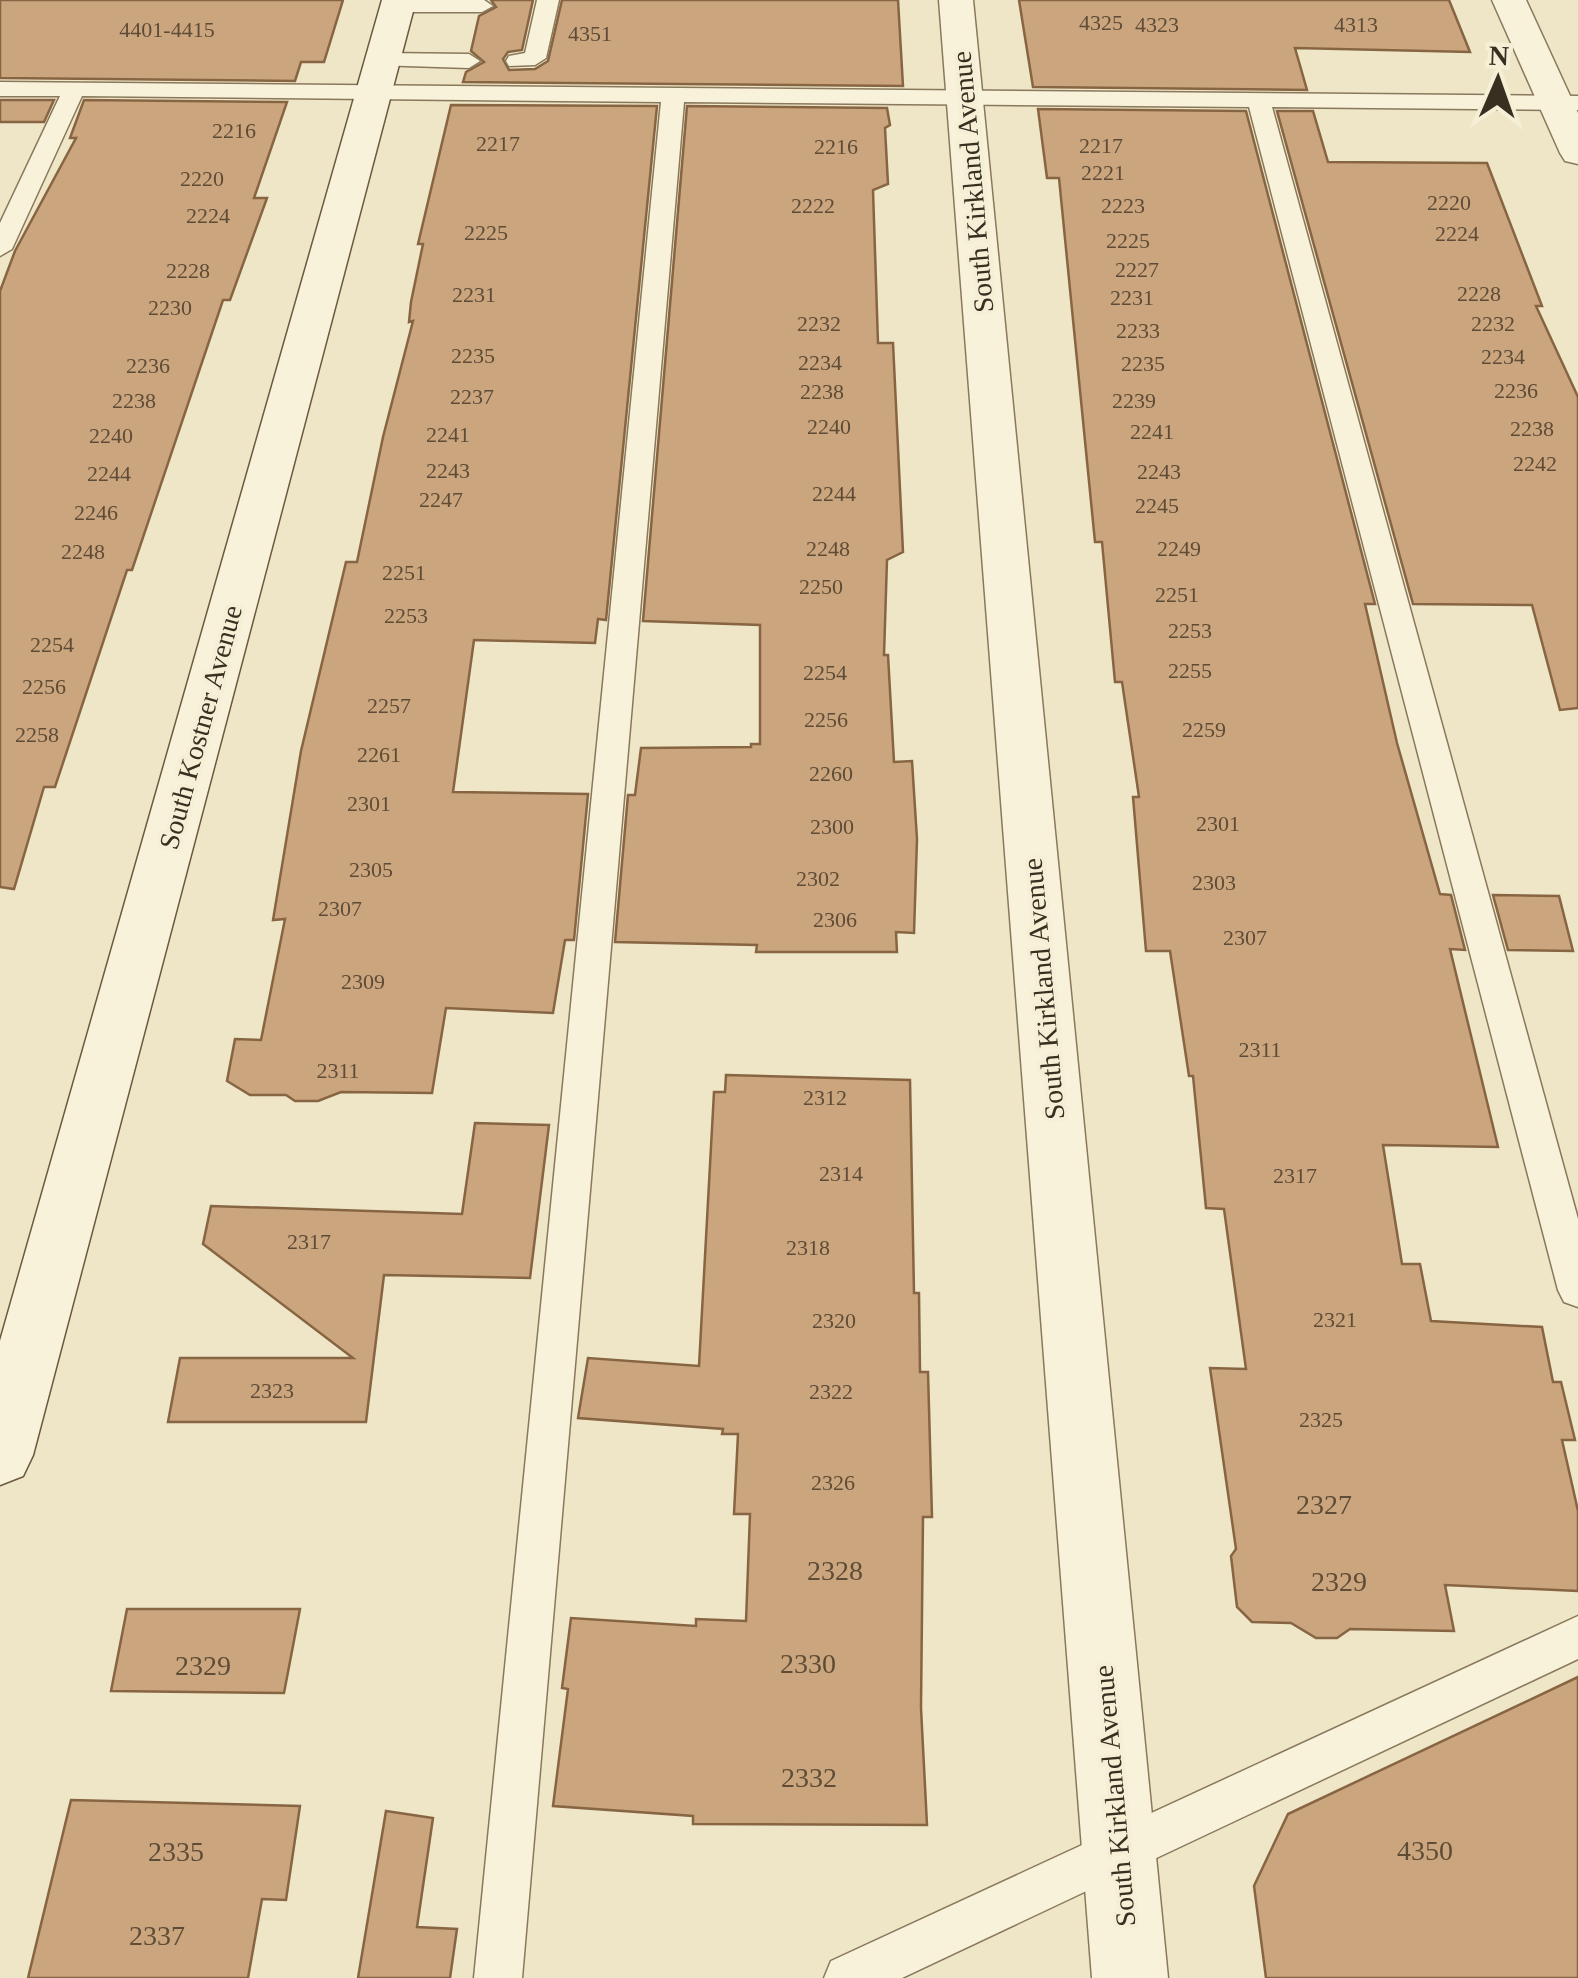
<svg xmlns="http://www.w3.org/2000/svg" width="1578" height="1978" font-family="'Times New Roman',serif">
  <style>
    .building { fill: #cba57d; stroke: #876543; stroke-width: 2.5 }
    .lines { fill: none; stroke-linecap: round; stroke-linejoin: round }
    .lane-casing { stroke: #89785c; stroke-width: 3 }
    .street-casing { stroke: #89785c; stroke-width: 3 }
    .secondary-casing { stroke: #6b593f; stroke-width: 3 }
    .lane { fill: #f8f2da; fill-rule: evenodd }
    .street { fill: #f8f2da; fill-rule: evenodd }
    .secondary { fill: #f8f2da; fill-rule: evenodd }
    .labels { text-anchor: middle; stroke-width: 8; stroke-linejoin: round; paint-order: stroke }
    .number-label { font-size: 22px; fill: #5e4c37 }
    .street-label { font-size: 28px; fill: #392f20; stroke: #f5efd6 }
    .near-number-label { font-size: 28px; fill: #5e4c37 }
  </style>
  <rect width="100%" height="100%" fill="#eee6c7"/>
  <!-- building -->
  <g class="building">
    <polygon points="0,0 343,0 324,62 301,62 295,81 0,78"/>
    <polygon points="491,0 533,0 522,50 508,52 503,59 509,70 535,69 548,61 562,0 898,0 903,86 463,82 466,72 484,62 471,51 479,16 496,7"/>
    <polygon points="1019,0 1449,0 1470,52 1295,48 1307,90 1033,87"/>
    <polygon points="0,100 54,100 44,122 0,122"/>
    <polygon points="84,100 287,102 254,198 267,198 230,300 223,300 132,570 127,570 55,787 44,787 14,889 0,887 0,291 15,251 76,138 70,138"/>
    <polygon points="451,105 657,106 606,620 598,619 595,643 474,640 453,792 588,794 574,940 565,940 553,1013 446,1008 432,1093 341,1092 318,1101 295,1101 286,1095 250,1095 227,1081 235,1039 261,1040 285,919 273,920 301,751 346,562 357,562 383,437 413,321 409,322 411,302 423,244 418,244"/>
    <polygon points="687,106 887,108 890,125 885,128 888,184 873,190 878,343 893,343 903,552 887,560 884,655 888,655 894,762 912,761 917,839 914,933 896,932 897,952 756,952 757,945 615,942 628,795 635,795 641,748 751,747 751,744 760,744 760,625 643,621"/>
    <polygon points="1038,109 1246,111 1375,604 1365,604 1397,743 1440,894 1451,895 1465,950 1450,949 1498,1147 1383,1145 1402,1264 1420,1264 1431,1321 1542,1327 1553,1382 1561,1382 1575,1440 1562,1440 1578,1511 1578,1591 1445,1585 1454,1631 1350,1629 1337,1638 1316,1638 1291,1623 1252,1622 1237,1607 1231,1556 1236,1549 1210,1368 1246,1369 1224,1209 1206,1208 1193,1076 1189,1076 1170,951 1146,951 1133,797 1139,797 1122,682 1115,682 1102,542 1095,542 1059,178 1047,178"/>
    <polygon points="1277,111 1313,111 1328,162 1487,163 1542,306 1536,306 1578,397 1578,708 1560,710 1532,605 1413,604"/>
    <polygon points="1493,895 1559,896 1573,951 1508,950"/>
    <polygon points="726,1075 910,1080 914,1293 919,1293 920,1372 928,1372 932,1517 923,1517 921,1708 927,1825 693,1824 693,1816 553,1806 568,1689 562,1688 571,1618 696,1626 696,1619 746,1621 750,1514 734,1514 738,1434 722,1434 723,1429 578,1418 588,1358 699,1366 714,1092 725,1092"/>
    <polygon points="475,1123 549,1125 530,1278 384,1275 366,1422 168,1422 180,1358 353,1358 203,1244 211,1206 462,1214"/>
    <polygon points="127,1609 300,1609 284,1693 111,1691"/>
    <polygon points="1578,1677 1578,1978 1266,1978 1254,1886 1288,1814"/>
    <polygon points="71,1800 300,1806 286,1900 262,1899 248,1978 28,1978"/>
    <polygon points="386,1811 433,1818 417,1927 457,1929 450,1978 358,1978"/>
  </g>
  <g class="lines">
    <defs>
      <g id="lane">
        <polygon points="484,0 493,6 482,12 398,12 387,6 396,0"/>
        <polygon points="537,0 559,0 546,58 535,65 509,66 506,61 509,56 525,53"/>
        <polygon points="383,53 469,54 480,61 469,68 375,65 372,60"/>
        <polygon points="0,82 1578,96 1578,110 1272,107 1578,1219 1578,1307 1564,1302 1558,1290 1249,107 684,102 522,1978 474,1978 661,102 82,96 12,249 0,256 0,223 60,96 0,96"/>
        <polygon points="1578,1616 1578,1659 902,1978 824,1978 831,1961"/>
      </g>
      <g id="street">
        <polygon points="939,0 973,0 1168,1978 1092,1978"/>
        <polygon points="1492,0 1526,0 1578,113 1578,164 1565,161 1560,153"/>
      </g>
      <polygon id="secondary" points="382,0 416,0 33,1455 23,1476 0,1485 0,1341"/>
    </defs>
    <!-- lane casing -->
    <use href="#lane" class="lane-casing"/>
    <!-- street casing -->
    <use href="#street" class="street-casing"/>
    <!-- secondary casing -->
    <use href="#secondary" class="secondary-casing"/>
    <!-- lane -->
    <use href="#lane" class="lane"/>
    <!-- street -->
    <use href="#street" class="street"/>
    <!-- secondary -->
    <use href="#secondary" class="secondary"/>
  </g>
  <g class="labels">
    <!-- number labels -->
    <g class="number-label">
      <text x="1101" y="30">4325</text>
      <text x="1157" y="32">4323</text>
      <text x="1356" y="32">4313</text>
      <text x="167" y="37">4401-4415</text>
      <text x="590" y="41">4351</text>
      <text x="234" y="138">2216</text>
      <text x="498" y="151">2217</text>
      <text x="1101" y="153">2217</text>
      <text x="836" y="154">2216</text>
      <text x="1103" y="180">2221</text>
      <text x="202" y="186">2220</text>
      <text x="1449" y="210">2220</text>
      <text x="813" y="213">2222</text>
      <text x="1123" y="213">2223</text>
      <text x="208" y="223">2224</text>
      <text x="486" y="240">2225</text>
      <text x="1457" y="241">2224</text>
      <text x="1128" y="248">2225</text>
      <text x="1137" y="277">2227</text>
      <text x="188" y="278">2228</text>
      <text x="1479" y="301">2228</text>
      <text x="474" y="302">2231</text>
      <text x="1132" y="305">2231</text>
      <text x="170" y="315">2230</text>
      <text x="819" y="331">2232</text>
      <text x="1493" y="331">2232</text>
      <text x="1138" y="338">2233</text>
      <text x="473" y="363">2235</text>
      <text x="1503" y="364">2234</text>
      <text x="820" y="370">2234</text>
      <text x="1143" y="371">2235</text>
      <text x="148" y="373">2236</text>
      <text x="1516" y="398">2236</text>
      <text x="822" y="399">2238</text>
      <text x="472" y="404">2237</text>
      <text x="134" y="408">2238</text>
      <text x="1134" y="408">2239</text>
      <text x="829" y="434">2240</text>
      <text x="1532" y="436">2238</text>
      <text x="1152" y="439">2241</text>
      <text x="448" y="442">2241</text>
      <text x="111" y="443">2240</text>
      <text x="1535" y="471">2242</text>
      <text x="448" y="478">2243</text>
      <text x="1159" y="479">2243</text>
      <text x="109" y="481">2244</text>
      <text x="834" y="501">2244</text>
      <text x="441" y="507">2247</text>
      <text x="1157" y="513">2245</text>
      <text x="96" y="520">2246</text>
      <text x="828" y="556">2248</text>
      <text x="1179" y="556">2249</text>
      <text x="83" y="559">2248</text>
      <text x="404" y="580">2251</text>
      <text x="821" y="594">2250</text>
      <text x="1177" y="602">2251</text>
      <text x="406" y="623">2253</text>
      <text x="1190" y="638">2253</text>
      <text x="52" y="652">2254</text>
      <text x="1190" y="678">2255</text>
      <text x="825" y="680">2254</text>
      <text x="44" y="694">2256</text>
      <text x="389" y="713">2257</text>
      <text x="826" y="727">2256</text>
      <text x="1204" y="737">2259</text>
      <text x="37" y="742">2258</text>
      <text x="379" y="762">2261</text>
      <text x="831" y="781">2260</text>
      <text x="369" y="811">2301</text>
      <text x="1218" y="831">2301</text>
      <text x="832" y="834">2300</text>
      <text x="371" y="877">2305</text>
      <text x="818" y="886">2302</text>
      <text x="1214" y="890">2303</text>
      <text x="340" y="916">2307</text>
      <text x="835" y="927">2306</text>
      <text x="1245" y="945">2307</text>
      <text x="363" y="989">2309</text>
      <text x="1260" y="1057">2311</text>
      <text x="338" y="1078">2311</text>
      <text x="825" y="1105">2312</text>
      <text x="841" y="1181">2314</text>
      <text x="1295" y="1183">2317</text>
      <text x="309" y="1249">2317</text>
      <text x="808" y="1255">2318</text>
      <text x="1335" y="1327">2321</text>
      <text x="834" y="1328">2320</text>
      <text x="272" y="1398">2323</text>
      <text x="831" y="1399">2322</text>
      <text x="1321" y="1427">2325</text>
      <text x="833" y="1490">2326</text>
    </g>
    <!-- street labels -->
    <g class="street-label">
      <text transform="translate(972 182) rotate(-95)" y="10">South Kirkland Avenue</text>
      <text transform="translate(200 727) rotate(-75)" y="10">South Kostner Avenue</text>
      <text transform="translate(1043 989) rotate(-95)" y="10">South Kirkland Avenue</text>
      <text transform="translate(1114 1796) rotate(-95)" y="10">South Kirkland Avenue</text>
    </g>
    <!-- near-number labels -->
    <g class="near-number-label">
      <text x="1324" y="1514">2327</text>
      <text x="835" y="1580">2328</text>
      <text x="1339" y="1591">2329</text>
      <text x="808" y="1673">2330</text>
      <text x="203" y="1675">2329</text>
      <text x="809" y="1787">2332</text>
      <text x="1425" y="1860">4350</text>
      <text x="176" y="1861">2335</text>
      <text x="157" y="1945">2337</text>
    </g>
  </g>
  <!-- north arrow -->
  <g transform="translate(1498 80) rotate(2)" stroke="#f5efd6" stroke-width="8" paint-order="stroke">
  <path d="M0-8L18 38L0 25L-18 38Z" fill="#392f20"/>
  <text y="-15" font-size="28" font-weight="bold" text-anchor="middle" fill="#392f20">N</text>
  </g>
</svg>
